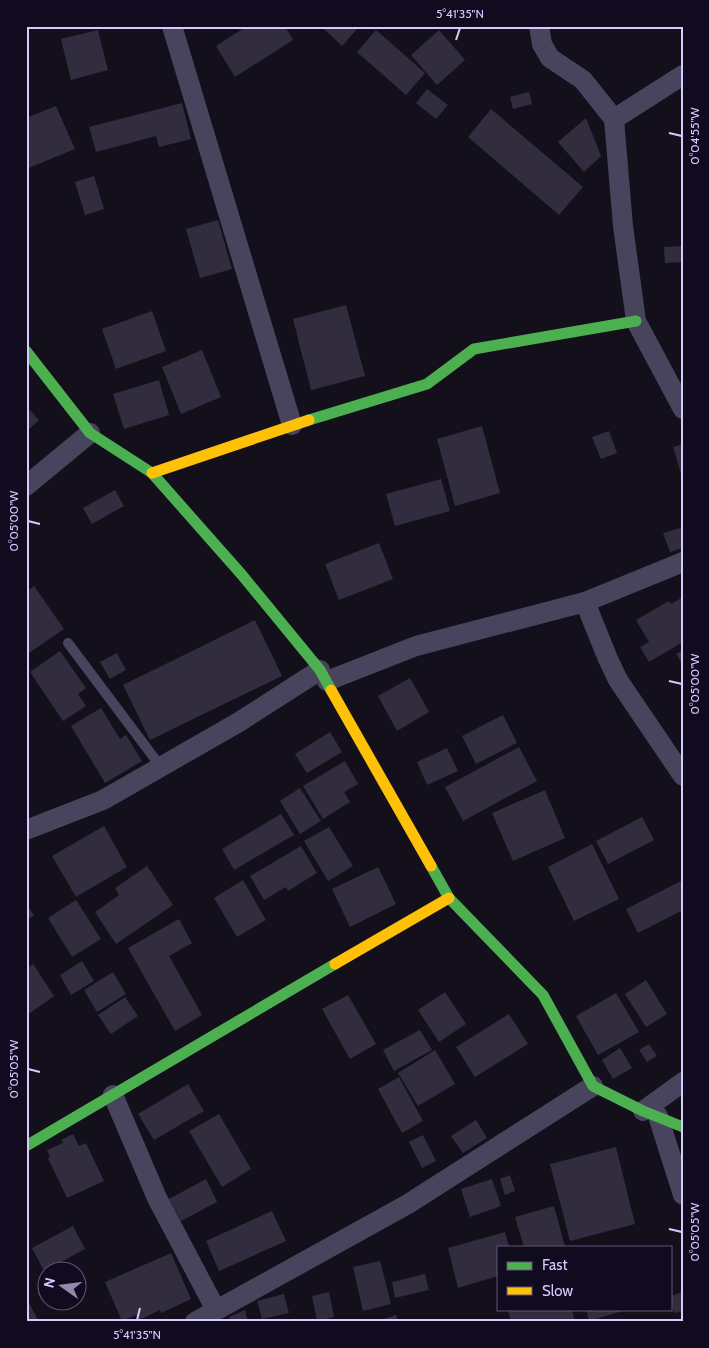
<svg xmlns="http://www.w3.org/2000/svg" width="709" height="1348" font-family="Cabin,sans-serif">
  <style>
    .building { fill: #312c3e }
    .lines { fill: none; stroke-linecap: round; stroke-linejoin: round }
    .lane { stroke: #48445d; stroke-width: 10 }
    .street { stroke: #48445d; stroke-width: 20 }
    .fast { stroke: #4caf50; stroke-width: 11 }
    .slow { stroke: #ffc107; stroke-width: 11 }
    .ticks { fill: none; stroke: #d6caff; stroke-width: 2 }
    .neatline { fill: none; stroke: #d6caff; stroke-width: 2 }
    .ticks-label { font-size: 12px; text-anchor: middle; fill: #d6caff }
  </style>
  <rect width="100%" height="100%" fill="#13101b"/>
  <!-- building -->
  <g class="building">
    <polygon points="247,26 285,26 293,40 235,77 216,46"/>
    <polygon points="321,26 354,26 357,29 342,46"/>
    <polygon points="98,30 108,70 71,80 61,39"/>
    <polygon points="376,30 425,73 406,95 357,52"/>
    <polygon points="439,30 465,60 437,85 411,55"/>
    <polygon points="427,89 448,105 436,119 416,103"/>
    <polygon points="529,92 532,104 513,109 510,97"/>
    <polygon points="182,103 191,139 159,147 156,136 96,152 89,127"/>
    <polygon points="56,106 75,149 26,169 26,118"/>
    <polygon points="491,109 583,187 559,215 468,137"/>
    <polygon points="586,118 601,156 584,172 558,142"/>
    <polygon points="94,176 104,209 85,215 75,182"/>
    <polygon points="218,220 232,269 200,278 186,229"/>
    <polygon points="683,246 683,262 665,263 664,247"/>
    <polygon points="346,305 365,376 311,390 293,319"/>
    <polygon points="152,311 166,351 116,369 102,329"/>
    <polygon points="202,350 221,397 181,414 162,367"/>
    <polygon points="159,380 169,415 124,429 113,394"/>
    <polygon points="26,406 39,420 26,432"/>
    <polygon points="482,426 500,493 455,506 437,439"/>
    <polygon points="609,431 617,453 601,459 592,437"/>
    <polygon points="683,444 683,476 682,477 673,447"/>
    <polygon points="441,479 450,511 395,526 386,494"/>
    <polygon points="115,490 124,506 92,524 83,508"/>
    <polygon points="683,527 683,548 670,552 663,533"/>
    <polygon points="379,543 393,579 339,600 325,564"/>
    <polygon points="34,586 64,629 26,655 26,592"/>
    <polygon points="683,597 683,642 649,662 640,647 649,642 636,620 669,601 671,604"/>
    <polygon points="255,620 282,676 150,740 123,685"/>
    <polygon points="683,650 683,665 676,654"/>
    <polygon points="60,651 86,688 78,694 86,706 63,721 30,672"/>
    <polygon points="117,653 126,670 110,679 100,662"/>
    <polygon points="410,678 429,712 397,731 378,696"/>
    <polygon points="101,708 120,739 126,735 142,761 105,783 71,726"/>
    <polygon points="503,715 517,743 476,764 462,736"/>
    <polygon points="330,732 342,752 307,773 295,754"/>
    <polygon points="519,747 537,781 463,821 445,787"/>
    <polygon points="447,748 458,771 427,785 417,762"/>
    <polygon points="345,761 358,784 344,792 350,802 323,819 303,786"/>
    <polygon points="300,788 321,821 300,834 280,801"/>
    <polygon points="545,790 565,838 513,861 492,813"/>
    <polygon points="281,814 294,835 234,870 222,849"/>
    <polygon points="642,817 654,840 608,864 596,841"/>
    <polygon points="104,826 127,867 76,897 52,856"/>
    <polygon points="329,827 353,866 328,881 304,841"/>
    <polygon points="592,844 619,899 574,921 548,867"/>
    <polygon points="301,846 317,873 288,891 286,887 264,900 250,876"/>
    <polygon points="147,866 173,905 116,944 95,912 119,895 115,888"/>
    <polygon points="378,867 396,904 350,927 332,889"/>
    <polygon points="243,880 266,920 237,937 214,898"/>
    <polygon points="683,880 683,910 638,933 626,909"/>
    <polygon points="76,900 101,939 72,957 48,918"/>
    <polygon points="26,905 34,915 26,921"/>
    <polygon points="179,919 192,943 169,956 202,1015 175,1031 128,948"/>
    <polygon points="82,961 94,981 71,995 60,975"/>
    <polygon points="33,964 54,996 26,1016 26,969"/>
    <polygon points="113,972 126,994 97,1012 84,990"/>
    <polygon points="646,980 667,1014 646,1027 625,994"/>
    <polygon points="445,992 466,1024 439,1042 418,1010"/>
    <polygon points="616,993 639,1032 598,1055 576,1016"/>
    <polygon points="348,995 376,1044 350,1059 322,1009"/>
    <polygon points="125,997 138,1016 111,1034 98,1015"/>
    <polygon points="509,1014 528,1044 475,1077 456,1047"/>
    <polygon points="420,1030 432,1050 394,1071 383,1050"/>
    <polygon points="649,1044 657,1056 647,1062 639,1050"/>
    <polygon points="620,1048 632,1068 613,1079 602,1060"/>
    <polygon points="435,1050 455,1084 418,1106 398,1073"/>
    <polygon points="399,1077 423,1121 402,1133 378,1089"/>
    <polygon points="188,1084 204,1111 154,1140 138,1114"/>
    <polygon points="219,1114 251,1169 222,1187 189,1131"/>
    <polygon points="476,1120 487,1138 463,1153 451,1136"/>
    <polygon points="73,1134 79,1146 86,1143 104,1181 67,1198 48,1158 50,1157 47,1150 63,1143 61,1140"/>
    <polygon points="423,1135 436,1161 422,1168 409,1142"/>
    <polygon points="616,1147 635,1224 570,1241 550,1164"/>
    <polygon points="510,1175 515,1191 505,1195 500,1179"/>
    <polygon points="206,1179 217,1202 181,1221 169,1199"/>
    <polygon points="492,1179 501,1206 470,1217 461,1189"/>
    <polygon points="554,1206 565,1247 524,1247 515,1217"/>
    <polygon points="272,1211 286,1241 219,1271 206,1241"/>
    <polygon points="73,1226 85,1249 44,1271 32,1248"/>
    <polygon points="505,1232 509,1247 498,1247 498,1276 458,1288 448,1248"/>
    <polygon points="171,1253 191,1299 161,1313 160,1310 139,1320 136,1315 122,1321 105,1282"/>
    <polygon points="380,1261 391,1304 363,1311 353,1267"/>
    <polygon points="425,1274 429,1290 395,1298 392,1282"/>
    <polygon points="329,1292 334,1317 317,1321 312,1296"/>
    <polygon points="683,1292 683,1311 674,1313 670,1296"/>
    <polygon points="284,1294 289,1313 262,1319 257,1301"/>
    <polygon points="26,1297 39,1322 26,1322"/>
    <polygon points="508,1309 572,1309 575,1322 511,1322"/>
    <polygon points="586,1309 626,1309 626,1310 589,1321"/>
    <polygon points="245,1310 248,1322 232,1322 229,1317"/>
    <polygon points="396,1315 398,1322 378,1322 378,1321"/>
  </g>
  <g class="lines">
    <!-- lane -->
    <polyline class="lane" points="68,643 161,767"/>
    <!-- street -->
    <g class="street">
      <polyline points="172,26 292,425"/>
      <polyline points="539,26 542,44 550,58 583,80 614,119 623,226 636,321 683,409"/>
      <polyline points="614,119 683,75"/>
      <polyline points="26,486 90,433"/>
      <polyline points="585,602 608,659 618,680 683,776"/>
      <polyline points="327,681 416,646 585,602 683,562"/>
      <polyline points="26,830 103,800 239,722 320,670"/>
      <polyline points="113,1095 157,1198 216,1310"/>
      <polyline points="643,1111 683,1082"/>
      <polyline points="658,1116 683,1195"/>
      <polyline points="195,1322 408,1204 593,1086"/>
    </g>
    <!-- fast -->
    <g class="fast">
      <polyline points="26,351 90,433 152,473 242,575 320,670 331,690"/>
      <polyline points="309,420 427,384 474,349 636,321"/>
      <polyline points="431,866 449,898 543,995 593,1086 643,1111 683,1127"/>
      <polyline points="26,1146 335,964"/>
    </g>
    <!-- slow -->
    <g class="slow">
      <polyline points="152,473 309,420"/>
      <polyline points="331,690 431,866"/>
      <polyline points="335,964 449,898"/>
    </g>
  </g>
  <!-- ticks -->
  <path class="ticks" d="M 456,40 L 460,28M 669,133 L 682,136M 28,521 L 40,524M 669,681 L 682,684M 28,1069 L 40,1072M 669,1229 L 682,1232M 137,1320 L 140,1308"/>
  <!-- border -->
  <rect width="709" height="1348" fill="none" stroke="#110b20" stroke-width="55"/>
  <!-- legend -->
  <rect x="497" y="1246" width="175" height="65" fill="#110b20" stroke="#605779"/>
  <rect x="507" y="1262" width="25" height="8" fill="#4caf50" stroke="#605779"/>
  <text x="542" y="1270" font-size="15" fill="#d6caff">Fast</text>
  <rect x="507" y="1287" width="25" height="8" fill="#ffc107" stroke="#605779"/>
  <text x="542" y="1296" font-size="15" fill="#d6caff">Slow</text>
  <!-- north arrow -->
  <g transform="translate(62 1286) rotate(284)"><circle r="24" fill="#110b20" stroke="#605779"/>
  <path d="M0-4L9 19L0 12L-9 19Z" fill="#9289af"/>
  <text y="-8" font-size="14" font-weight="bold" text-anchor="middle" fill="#d6caff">N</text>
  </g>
  <rect x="28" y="28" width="654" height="1292" class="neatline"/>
  <g class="ticks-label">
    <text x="460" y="18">5°41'35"N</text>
    <text transform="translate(695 136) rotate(-90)" y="4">0°04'55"W</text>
    <text transform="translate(14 521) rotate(-90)" y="4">0°05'00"W</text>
    <text transform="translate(695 684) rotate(-90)" y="4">0°05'00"W</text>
    <text transform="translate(14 1069) rotate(-90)" y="4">0°05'05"W</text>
    <text transform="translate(695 1232) rotate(-90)" y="4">0°05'05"W</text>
    <text x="137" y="1339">5°41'35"N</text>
  </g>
</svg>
